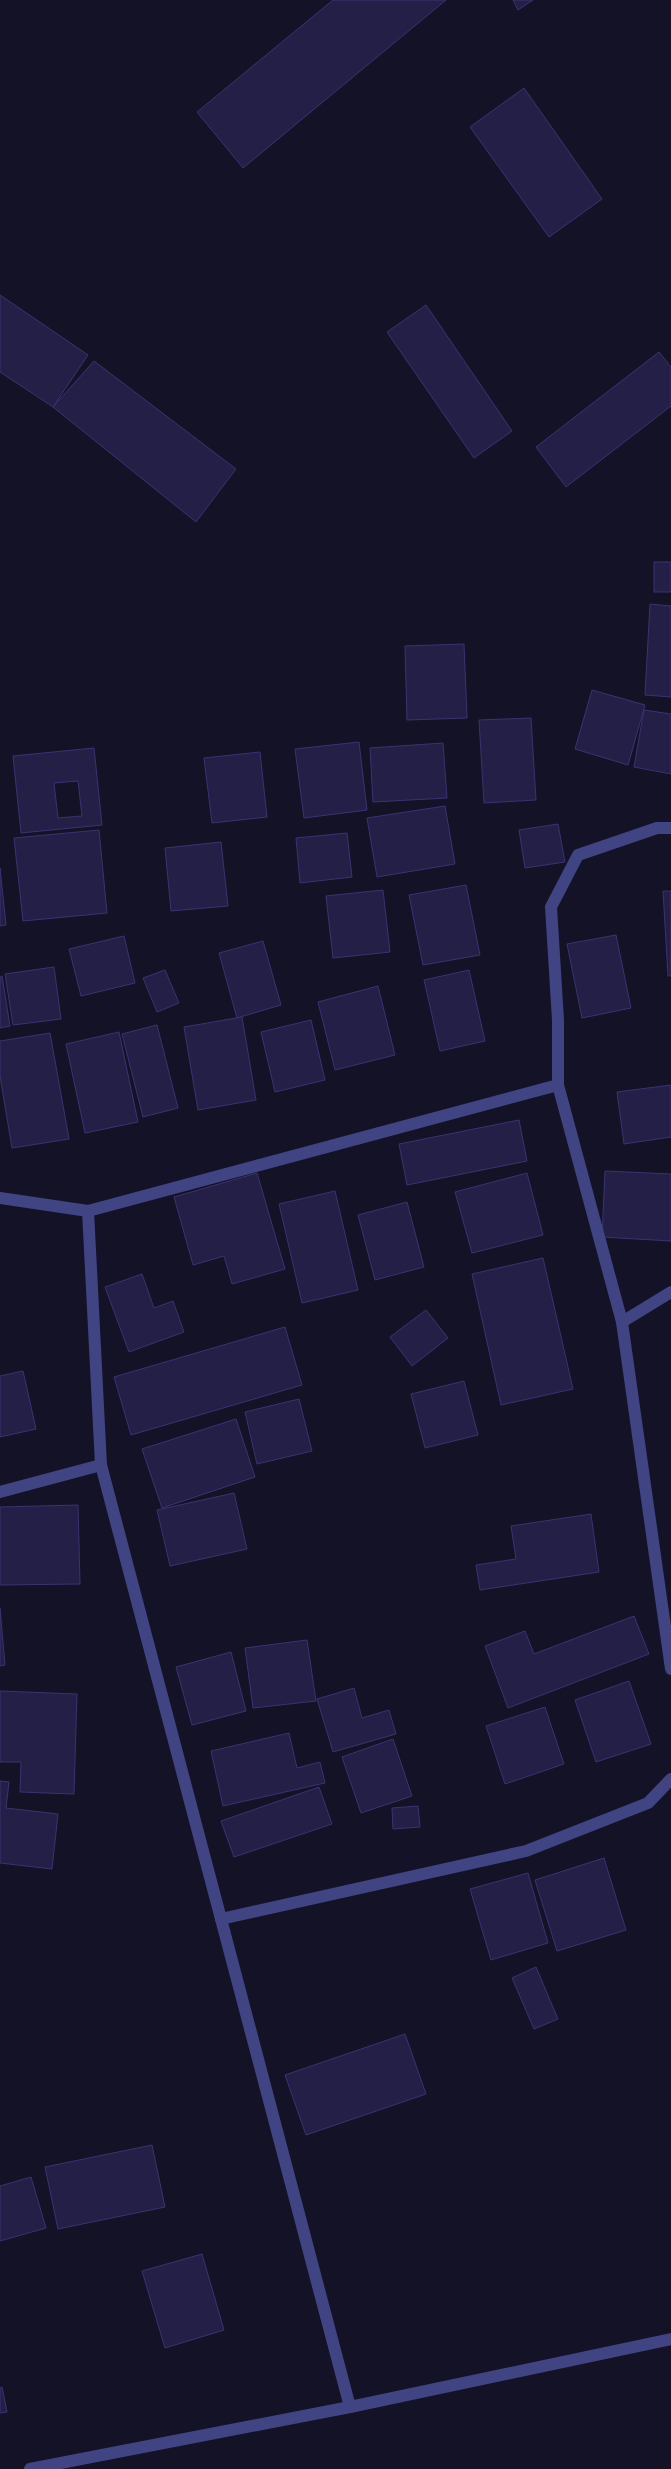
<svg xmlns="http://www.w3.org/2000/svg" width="671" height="2469" font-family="'Nunito Sans',sans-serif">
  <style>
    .building { fill: #241f47; stroke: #3a3371; fill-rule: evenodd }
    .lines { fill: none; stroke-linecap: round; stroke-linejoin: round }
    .minor { stroke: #414483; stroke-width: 12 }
  </style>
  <rect width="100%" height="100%" fill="#141227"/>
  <!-- building -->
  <g class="building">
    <polygon points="333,0 446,0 243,168 197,112"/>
    <polygon points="513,0 533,0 518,10"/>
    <polygon points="524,88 602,199 549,237 470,127"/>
    <polygon points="0,295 88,355 53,407 0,372"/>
    <polygon points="426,305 512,431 474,458 387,332"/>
    <polygon points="659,352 671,367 671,406 566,487 536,447"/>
    <polygon points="94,361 236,469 196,522 53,407"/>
    <rect x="654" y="562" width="17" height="30"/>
    <polygon points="650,604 671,606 671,697 645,695"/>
    <polygon points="464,644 467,718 407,720 405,646"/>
    <polygon points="592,690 645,705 628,765 575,749"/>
    <polygon points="644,710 671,714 671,774 634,767"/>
    <polygon points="531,718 536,800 484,803 479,720"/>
    <polygon points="359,742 367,810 304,818 295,749"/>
    <polygon points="443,743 447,798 373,802 370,748"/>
    <path d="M 94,748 L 102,825 L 21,833 L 13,756 ZM 78,781 L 82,816 L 58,818 L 54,783 Z"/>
    <polygon points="260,752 267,817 212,823 204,758"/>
    <polygon points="445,806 455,864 377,877 367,818"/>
    <polygon points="558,824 565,862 525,868 519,830"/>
    <polygon points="99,830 107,913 23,921 14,838"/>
    <polygon points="347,833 352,877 300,883 296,838"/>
    <polygon points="221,842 228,906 171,911 165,848"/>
    <polygon points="0,868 6,925 0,926"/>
    <polygon points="466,885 480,955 423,965 409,895"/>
    <polygon points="383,890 390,952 333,958 326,896"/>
    <polygon points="663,891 671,891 671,976 668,976"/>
    <polygon points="616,935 631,1008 582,1018 567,944"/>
    <polygon points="124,936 135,983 81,996 69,949"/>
    <polygon points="263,941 281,1005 237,1018 219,953"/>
    <polygon points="54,967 61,1019 13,1025 5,974"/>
    <polygon points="165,970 179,1003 157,1012 143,978"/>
    <polygon points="469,970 485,1041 440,1051 424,980"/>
    <polygon points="2,976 10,1026 0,1028 0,977"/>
    <polygon points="378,986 395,1055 335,1070 318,1002"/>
    <polygon points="242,1017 256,1100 198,1110 184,1027"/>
    <polygon points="311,1020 325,1080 275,1092 261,1032"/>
    <polygon points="157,1025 178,1108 143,1117 122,1034"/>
    <polygon points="119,1032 138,1122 85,1133 66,1044"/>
    <polygon points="50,1033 69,1139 12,1148 0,1076 0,1041"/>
    <polygon points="671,1085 671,1137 624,1144 617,1092"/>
    <polygon points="519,1120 527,1161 407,1185 399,1144"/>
    <polygon points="605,1171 671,1174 671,1241 602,1237"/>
    <polygon points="257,1173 285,1269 232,1284 224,1256 193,1265 174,1197"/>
    <polygon points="527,1173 543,1235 472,1253 455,1192"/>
    <polygon points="335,1191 358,1290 302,1303 279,1204"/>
    <polygon points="407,1202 424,1267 375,1280 358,1215"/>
    <polygon points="543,1258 573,1389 501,1405 472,1274"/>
    <polygon points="142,1274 154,1308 173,1301 184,1332 129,1352 105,1287"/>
    <polygon points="426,1310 448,1338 412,1366 390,1337"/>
    <polygon points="285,1327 302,1385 131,1435 114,1377"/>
    <polygon points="23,1371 36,1429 0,1437 0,1376"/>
    <polygon points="464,1381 478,1435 425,1448 411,1394"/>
    <polygon points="299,1399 312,1451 257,1464 245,1412"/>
    <polygon points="236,1419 255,1477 162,1508 142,1449"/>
    <polygon points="234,1493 247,1549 170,1566 157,1510"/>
    <polygon points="78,1505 80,1584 0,1585 0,1507"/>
    <polygon points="591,1514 599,1572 480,1590 476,1565 516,1559 511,1526"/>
    <polygon points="0,1608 5,1665 0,1666"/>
    <polygon points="634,1616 649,1654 508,1708 485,1646 525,1631 534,1654"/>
    <polygon points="307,1640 316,1701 253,1708 245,1648"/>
    <polygon points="231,1652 246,1711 192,1725 176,1667"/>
    <polygon points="629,1681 651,1744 596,1762 575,1700"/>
    <polygon points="354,1688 362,1718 389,1710 396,1734 333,1752 317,1699"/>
    <polygon points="0,1691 77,1694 74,1794 20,1792 21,1762 0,1762"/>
    <polygon points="545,1707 564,1764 505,1784 486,1726"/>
    <polygon points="289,1733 297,1768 320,1762 325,1783 223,1806 211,1751"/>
    <polygon points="393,1739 412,1796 361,1813 342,1757"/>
    <polygon points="0,1781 9,1782 6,1808 58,1814 52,1869 0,1863"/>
    <polygon points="319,1787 332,1824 234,1857 221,1821"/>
    <polygon points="418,1806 420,1827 393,1829 392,1808"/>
    <polygon points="604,1858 626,1930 557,1951 535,1880"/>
    <polygon points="528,1873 548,1943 491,1960 470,1889"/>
    <polygon points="536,1967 558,2019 534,2029 512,1978"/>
    <polygon points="405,2034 426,2094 306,2135 285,2075"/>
    <polygon points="152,2145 165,2207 58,2229 45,2167"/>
    <polygon points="31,2177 46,2228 0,2241 0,2186"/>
    <polygon points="202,2254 224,2330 165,2348 142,2271"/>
    <polygon points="2,2387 7,2412 0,2413 0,2388"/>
  </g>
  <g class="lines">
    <!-- minor -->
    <g class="minor">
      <polyline points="671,828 657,828 578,855 551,907 558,1020 558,1085 622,1322 671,1669"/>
      <polyline points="0,1198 88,1211"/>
      <polyline points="622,1322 671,1292"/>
      <polyline points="0,1492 101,1465"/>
      <polyline points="221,1919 526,1851 648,1803 671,1779"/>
      <polyline points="350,2407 101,1465 88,1211 558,1085"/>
      <polyline points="30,2469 350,2407 671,2339"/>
    </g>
  </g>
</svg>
